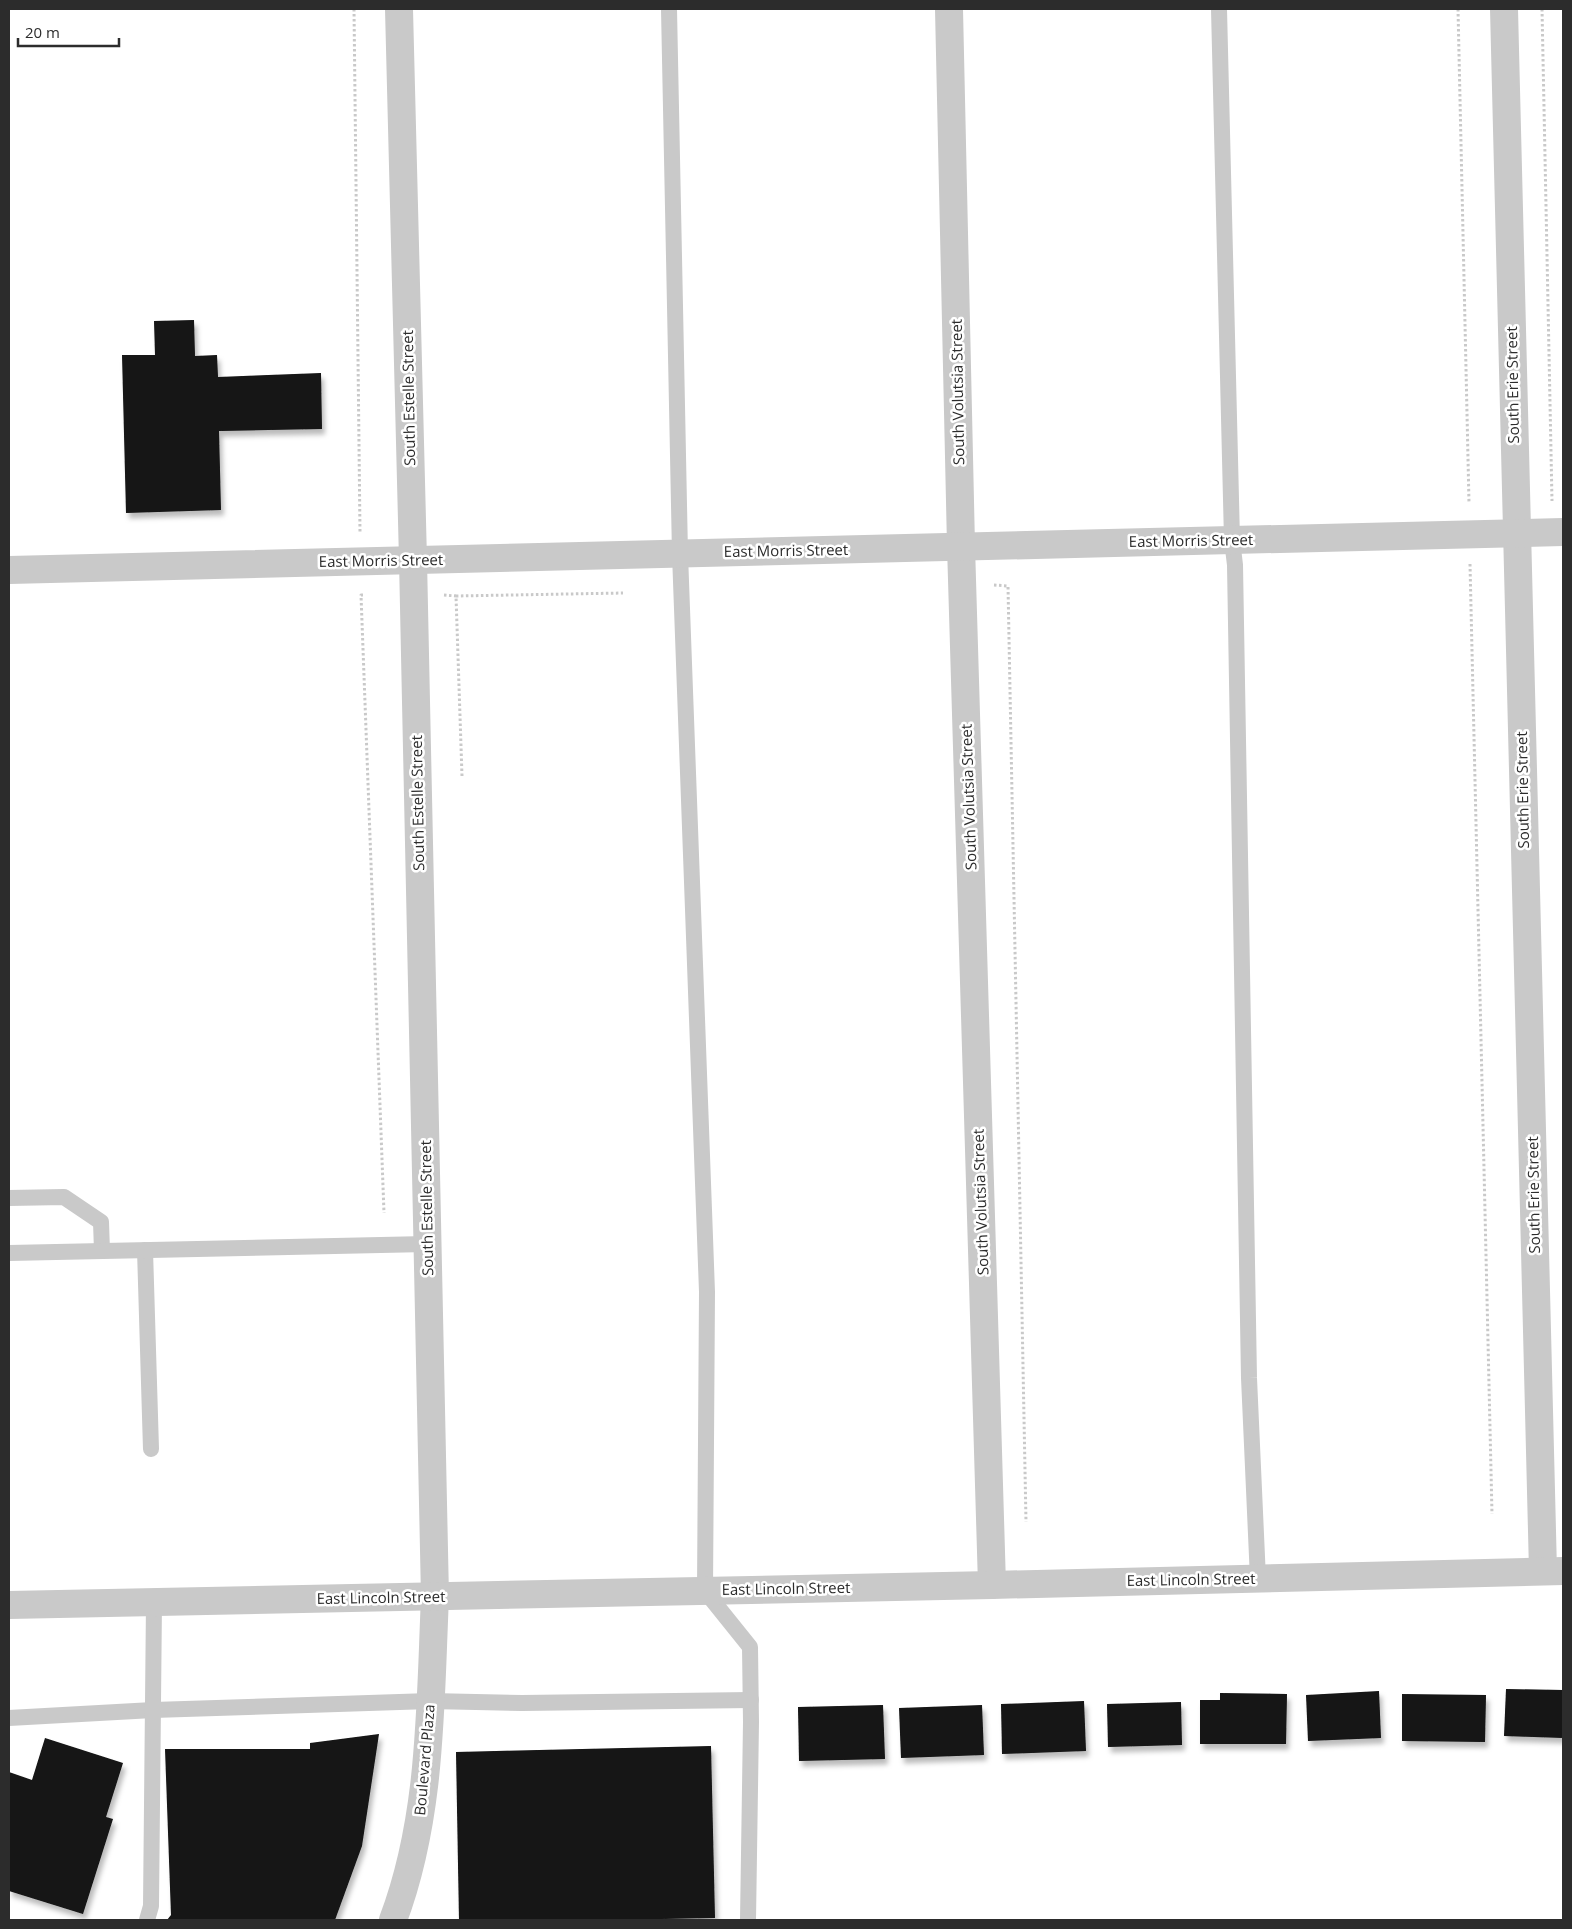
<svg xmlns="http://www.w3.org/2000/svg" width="1572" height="1929" font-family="'Open Sans',sans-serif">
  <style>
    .building { fill: #131313; filter: url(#shadow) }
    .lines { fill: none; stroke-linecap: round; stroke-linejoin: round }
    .path { stroke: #c9c9c9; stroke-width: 3; stroke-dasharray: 2.5 2.5; stroke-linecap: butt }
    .service { stroke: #c9c9c9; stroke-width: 16 }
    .minor { stroke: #c9c9c9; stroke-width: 28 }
    .tertiary { stroke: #c9c9c9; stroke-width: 28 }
    .labels { text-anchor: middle; stroke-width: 5; stroke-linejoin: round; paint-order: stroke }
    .street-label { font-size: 15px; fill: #2c2c2c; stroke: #fff }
  </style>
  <defs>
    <filter id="shadow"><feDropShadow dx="3" dy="5.5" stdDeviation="2.5" flood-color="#0004"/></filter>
  </defs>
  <rect width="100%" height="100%" fill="#fff"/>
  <!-- building -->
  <g class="building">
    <polygon points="194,320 195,356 217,355 218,377 321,373 322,429 219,431 221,510 126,513 122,355 155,355 154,321"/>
    <polygon points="1506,1689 1563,1690 1563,1738 1504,1736"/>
    <polygon points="1379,1691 1381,1738 1308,1741 1306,1695"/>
    <polygon points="1220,1693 1287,1694 1286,1744 1200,1744 1200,1700 1220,1700"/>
    <polygon points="1402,1694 1486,1695 1485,1742 1402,1741"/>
    <polygon points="1084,1701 1086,1751 1002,1754 1001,1704"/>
    <polygon points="1181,1702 1182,1745 1108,1747 1107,1704"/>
    <polygon points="883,1705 885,1759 799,1761 798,1707"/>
    <polygon points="982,1705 984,1755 901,1758 899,1708"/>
    <polygon points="379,1734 362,1846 335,1920 167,1920 171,1915 165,1749 310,1749 310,1743"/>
    <polygon points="45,1738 123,1763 106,1817 113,1819 83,1914 9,1891 9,1772 32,1780"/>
    <polygon points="711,1746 715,1918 609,1920 459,1920 456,1752"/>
  </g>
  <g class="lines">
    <!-- path -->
    <g class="path">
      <polyline points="354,9 360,532"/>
      <polyline points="1458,9 1469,503"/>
      <polyline points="1542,9 1552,501"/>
      <polyline points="1470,564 1492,1514"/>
      <polyline points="994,585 1008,586 1026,1522"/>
      <polyline points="363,595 361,595 384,1213"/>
      <polyline points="444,595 456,596"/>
      <polyline points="462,776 456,596 623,593"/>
    </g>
    <!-- service -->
    <g class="service">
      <polyline points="669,9 680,554 707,1292 705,1591 750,1647 751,1722 748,1920"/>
      <polyline points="1219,9 1232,540 1235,565 1249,1378 1258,1579"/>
      <polyline points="9,1198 64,1197 101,1222 102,1251"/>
      <polyline points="145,1250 151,1449"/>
      <polyline points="9,1253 427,1244"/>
      <polyline points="9,1718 153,1710 430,1701 522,1703 751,1700"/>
      <polyline points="147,1920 151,1906 154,1602"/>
    </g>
    <!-- minor -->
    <g class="minor">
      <polyline points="949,9 961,546 992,1585"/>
      <polyline points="1504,9 1543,1571"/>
      <polyline points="9,570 1563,532"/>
      <path d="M 393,1920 C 432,1817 430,1705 435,1597 L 413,560 L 399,9"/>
    </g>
    <!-- tertiary -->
    <polyline class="tertiary" points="9,1605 992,1585 1563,1571"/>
  </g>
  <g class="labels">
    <!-- street labels -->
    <g class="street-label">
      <text transform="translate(1513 385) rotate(-91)" y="5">South Erie Street</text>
      <text transform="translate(958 392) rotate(-91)" y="5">South Volutsia Street</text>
      <text transform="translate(409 398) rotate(-91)" y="5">South Estelle Street</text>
      <text transform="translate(1191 541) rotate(-1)" y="5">East Morris Street</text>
      <text transform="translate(786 551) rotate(-1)" y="5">East Morris Street</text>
      <text transform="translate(381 561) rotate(-1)" y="5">East Morris Street</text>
      <text transform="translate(1523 790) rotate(-91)" y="5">South Erie Street</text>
      <text transform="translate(969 797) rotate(-92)" y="5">South Volutsia Street</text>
      <text transform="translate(418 803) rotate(-91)" y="5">South Estelle Street</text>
      <text transform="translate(1534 1195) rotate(-91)" y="5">South Erie Street</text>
      <text transform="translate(981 1202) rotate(-92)" y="5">South Volutsia Street</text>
      <text transform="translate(427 1208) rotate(-91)" y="5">South Estelle Street</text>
      <text transform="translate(1191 1580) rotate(-1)" y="5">East Lincoln Street</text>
      <text transform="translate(786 1589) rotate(-1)" y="5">East Lincoln Street</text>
      <text transform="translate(381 1598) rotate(-1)" y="5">East Lincoln Street</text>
      <text transform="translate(425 1760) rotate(-85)" y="5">Boulevard Plaza</text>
    </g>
  </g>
  <!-- border -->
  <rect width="1572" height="1929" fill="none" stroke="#2c2c2c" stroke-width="20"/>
  <!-- scale -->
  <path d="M18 38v8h101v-8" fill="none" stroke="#2c2c2c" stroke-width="2.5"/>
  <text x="25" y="38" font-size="15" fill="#2c2c2c" stroke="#ffffff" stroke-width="4" paint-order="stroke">20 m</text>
</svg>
